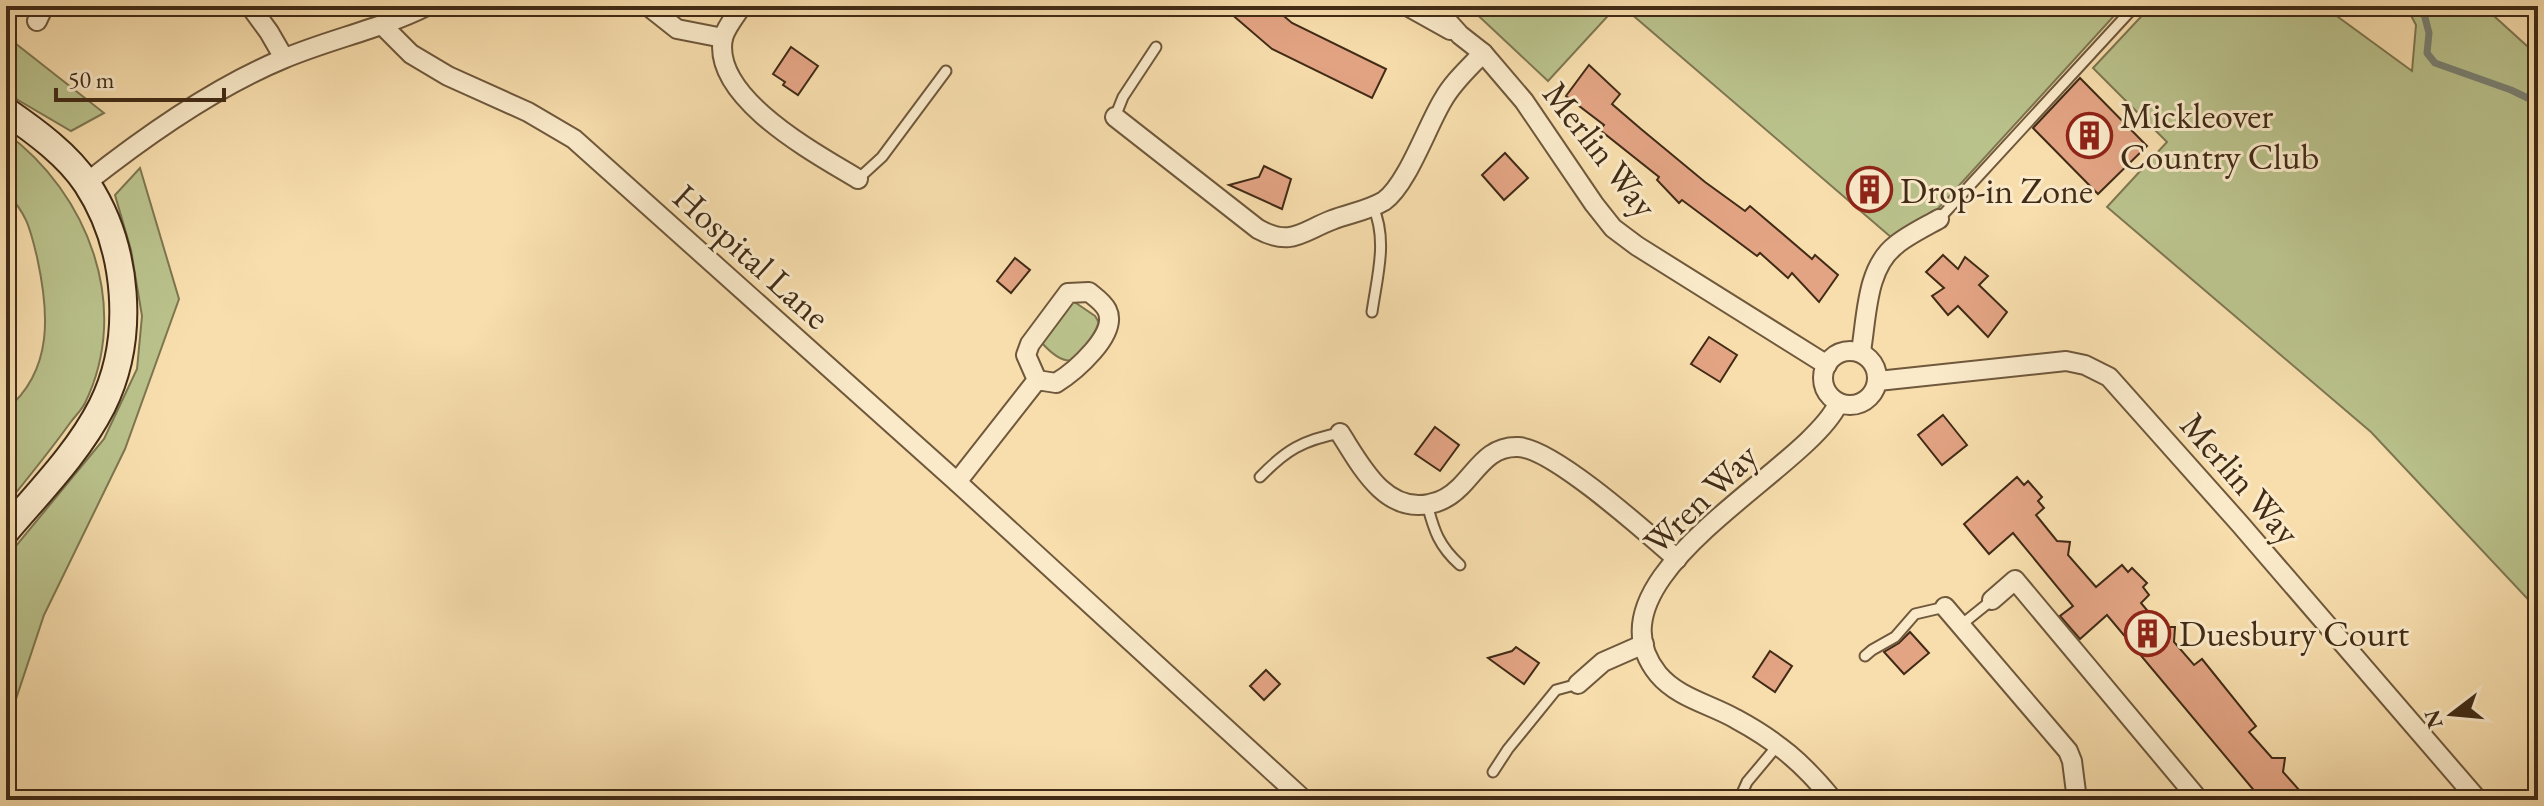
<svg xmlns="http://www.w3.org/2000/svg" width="2544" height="806" font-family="'EB Garamond',serif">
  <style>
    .green { fill: #bac28c; stroke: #7e7651; stroke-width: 2 }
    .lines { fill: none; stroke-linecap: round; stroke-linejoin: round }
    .stream { stroke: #798174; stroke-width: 7 }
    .building { fill: #e3a484; stroke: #412b16; stroke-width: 2 }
    .lane-casing { stroke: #6f583c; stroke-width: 13 }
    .street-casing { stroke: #6f583c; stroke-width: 22 }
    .secondary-casing { stroke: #412b16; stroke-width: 30 }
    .lane { stroke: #faeaca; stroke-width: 9 }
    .street { stroke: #faeaca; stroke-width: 18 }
    .secondary { stroke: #faeaca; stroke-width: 26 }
    .labels { text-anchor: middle; stroke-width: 6; stroke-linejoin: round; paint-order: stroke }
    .poi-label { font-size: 36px; fill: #412b16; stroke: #faeaca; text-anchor: start }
    .street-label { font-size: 36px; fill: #412b16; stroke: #faeaca }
  </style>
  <rect width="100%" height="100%" fill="#f8dead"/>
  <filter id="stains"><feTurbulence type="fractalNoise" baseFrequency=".0025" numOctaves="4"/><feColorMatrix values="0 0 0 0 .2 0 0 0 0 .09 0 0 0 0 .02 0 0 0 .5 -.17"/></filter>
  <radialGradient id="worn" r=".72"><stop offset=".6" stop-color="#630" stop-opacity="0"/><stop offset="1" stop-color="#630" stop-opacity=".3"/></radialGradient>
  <!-- green -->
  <g class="green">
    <polygon points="1468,6 1617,6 1548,81"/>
    <polygon points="1622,6 2123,6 1934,213 1892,238"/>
    <polygon points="2151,6 2323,6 2412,71 2416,25 2406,6 2483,6 2538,56 2538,610 2371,432 2107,207 2167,142 2093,68"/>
    <polygon points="6,36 104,113 71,131 6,93"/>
    <path d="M 6,133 C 88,193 132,307 85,403 C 81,411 75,416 70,423 C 50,451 28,478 6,505 L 6,410 C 54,370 49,312 37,257 C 30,228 27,214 6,192 Z"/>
    <polygon points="140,168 179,299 125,449 44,615 15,702 6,800 6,558 104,439 137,369 142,316 131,250 115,195"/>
    <path d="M 1073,301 L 1095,316 L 1101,326 L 1076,359 C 1064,365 1049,351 1041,342 Z"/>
  </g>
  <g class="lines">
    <!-- stream -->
    <polyline class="stream" points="2422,6 2429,33 2427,53 2435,63 2511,90 2538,103"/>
  </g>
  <!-- building -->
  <g class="building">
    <polygon points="1222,6 1272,6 1292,23 1386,69 1372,98 1272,49"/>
    <polygon points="791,47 818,66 798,95 783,85 785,82 773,74"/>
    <polygon points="1589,65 1620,94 1612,104 1641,129 1705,182 1745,211 1750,206 1812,259 1815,255 1838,275 1819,302 1792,273 1788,278 1760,253 1757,256 1682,200 1679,203 1657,180 1659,177 1600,130 1604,125 1566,96"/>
    <polygon points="2080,78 2147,146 2098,194 2033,128"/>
    <polygon points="1505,153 1528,178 1504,200 1482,175"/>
    <polygon points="1264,166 1291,179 1282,209 1229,185 1259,177"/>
    <polygon points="1943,255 1958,269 1965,257 1988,276 1979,285 2007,312 1988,337 1958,306 1948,315 1932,296 1944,288 1926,272"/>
    <polygon points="1015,258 1030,270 1011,293 997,281"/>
    <polygon points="1709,337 1737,355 1720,382 1691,364"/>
    <polygon points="1943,415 1967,445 1942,465 1918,435"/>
    <polygon points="1435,427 1459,445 1440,471 1415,454"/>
    <polygon points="2017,477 2024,485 2028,481 2042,497 2038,501 2044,508 2036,515 2057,541 2070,542 2068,555 2096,587 2122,565 2128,572 2132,568 2147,583 2143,587 2149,595 2141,603 2161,627 2175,627 2174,642 2194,665 2202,659 2256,726 2249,732 2272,758 2285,758 2283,772 2308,800 2262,800 2107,615 2080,639 2060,616 2073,606 2013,533 1989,554 1964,524"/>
    <polygon points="1910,632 1929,653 1904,674 1884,652 1899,643"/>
    <polygon points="1516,647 1539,663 1524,684 1488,658 1512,651"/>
    <polygon points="1770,651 1792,666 1775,692 1753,677"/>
    <polygon points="1266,670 1280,684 1264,700 1250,686"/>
  </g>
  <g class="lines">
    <defs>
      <g id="lane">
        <polyline points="1115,117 1123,97 1156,47"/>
        <polyline points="858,179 882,157 946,71"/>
        <polyline points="1939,219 2135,6"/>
        <path d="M 1372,312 C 1377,277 1388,240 1373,207"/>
        <path d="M 1260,477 C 1286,450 1303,440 1340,433"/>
        <path d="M 1427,504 C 1434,531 1439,546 1460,565"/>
        <polyline points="1961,625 1992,600"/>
        <polyline points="1865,656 1872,650 1895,637 1915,614 1945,607"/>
        <polyline points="1493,772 1508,749 1556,690 1578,684"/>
        <polyline points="1739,800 1747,782 1778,745"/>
      </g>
      <g id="street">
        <polyline points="250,6 269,32 284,58"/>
        <polyline points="648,6 677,29 723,38"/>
        <path d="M 742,6 C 736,15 726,27 723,38 C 711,98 817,154 858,179"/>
        <polyline points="1407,6 1450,30"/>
        <polyline points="1434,6 1460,35 1483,53 1524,101 1594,204 1613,228 1637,246 1827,365"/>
        <polyline points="37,21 44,6"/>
        <polyline points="382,25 411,54 448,76 528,112 574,139 957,482 1304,800"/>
        <path d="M 1115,117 L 1258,229 C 1291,247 1301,232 1332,220 C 1350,213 1367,211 1384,201 C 1407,185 1428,124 1443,100 C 1453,82 1469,68 1483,53"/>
        <path d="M 86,183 C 144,137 215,87 283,59 C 330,39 381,29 427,6"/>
        <circle cx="1850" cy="378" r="27"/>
        <path d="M 1861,351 C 1867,316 1866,268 1896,245 C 1908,235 1925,227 1939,219"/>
        <polyline points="1878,381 2066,361 2085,365 2109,377 2240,524 2478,800"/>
        <path d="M 1340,433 C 1360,464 1384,513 1429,504 C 1441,502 1452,495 1460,487 C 1478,469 1489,446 1518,447 C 1553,448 1647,533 1677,559"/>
        <path d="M 957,482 L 1037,380 L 1026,355 L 1030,344 L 1068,293 L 1089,292 C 1095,297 1103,302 1107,310 C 1119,334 1074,372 1056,383 L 1037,380"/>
        <polyline points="1992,600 2015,580 2199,800"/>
        <polyline points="1945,607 2068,751 2072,761 2077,800"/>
        <polyline points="1578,684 1603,662 1644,644"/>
        <path d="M 1833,800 C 1804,764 1777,741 1736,719 C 1710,704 1678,698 1658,674 C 1580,577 1805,473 1838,404"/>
      </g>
      <path id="secondary" d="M 6,111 C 35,131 68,155 87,184 C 128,247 136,338 102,406 C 78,453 40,491 6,531"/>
    </defs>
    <!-- lane casing -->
    <use href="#lane" class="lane-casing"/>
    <!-- street casing -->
    <use href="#street" class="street-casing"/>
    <!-- secondary casing -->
    <use href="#secondary" class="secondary-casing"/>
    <!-- lane -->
    <use href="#lane" class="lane"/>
    <!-- street -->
    <use href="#street" class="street"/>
    <!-- secondary -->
    <use href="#secondary" class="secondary"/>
  </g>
  <!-- icons -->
  <defs>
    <symbol id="building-ring" viewBox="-11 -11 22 22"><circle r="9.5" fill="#faeaca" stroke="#8f2418" stroke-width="1.5"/><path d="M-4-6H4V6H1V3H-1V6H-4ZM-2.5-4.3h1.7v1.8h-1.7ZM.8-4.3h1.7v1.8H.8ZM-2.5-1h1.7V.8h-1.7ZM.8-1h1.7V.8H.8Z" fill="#8f2418"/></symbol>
  </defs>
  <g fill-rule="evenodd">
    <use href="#building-ring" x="2064" y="110" width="51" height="51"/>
    <use href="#building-ring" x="1844" y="164" width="51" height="51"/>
    <use href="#building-ring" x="2122" y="608" width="51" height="51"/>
  </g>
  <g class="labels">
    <!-- poi labels -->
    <g class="poi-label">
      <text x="2120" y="128">Mickleover<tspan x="2120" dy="41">Country Club</tspan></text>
      <text x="1900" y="203">Drop-in Zone</text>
      <text x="2179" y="646">Duesbury Court</text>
    </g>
    <!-- street labels -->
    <g class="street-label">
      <text transform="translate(1601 149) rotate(52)" y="13">Merlin Way</text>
      <text transform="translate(752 256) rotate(42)" y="13">Hospital Lane</text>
      <text transform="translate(2241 478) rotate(49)" y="13">Merlin Way</text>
      <text transform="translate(1700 498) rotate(-44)" y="13">Wren Way</text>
    </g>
  </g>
  <!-- margin -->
  <rect width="2544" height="806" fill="none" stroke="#f8dead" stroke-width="32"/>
  <rect x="8" y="8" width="2528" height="790" fill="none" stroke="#412b16" stroke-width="4"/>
  <rect x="16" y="16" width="2512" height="774" fill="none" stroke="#412b16" stroke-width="2"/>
  <!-- north arrow -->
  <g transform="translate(2452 714) rotate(254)" stroke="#faeaca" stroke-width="6" paint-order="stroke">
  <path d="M0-6L14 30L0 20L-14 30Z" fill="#412b16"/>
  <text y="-12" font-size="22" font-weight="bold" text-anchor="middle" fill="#412b16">N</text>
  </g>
  <!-- scale -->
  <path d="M56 88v12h168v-12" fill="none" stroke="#412b16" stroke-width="4"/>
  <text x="68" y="88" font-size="24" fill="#412b16" stroke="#faeaca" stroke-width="6" paint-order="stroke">50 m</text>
  <rect width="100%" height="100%" filter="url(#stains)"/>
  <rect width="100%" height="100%" fill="url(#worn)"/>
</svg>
